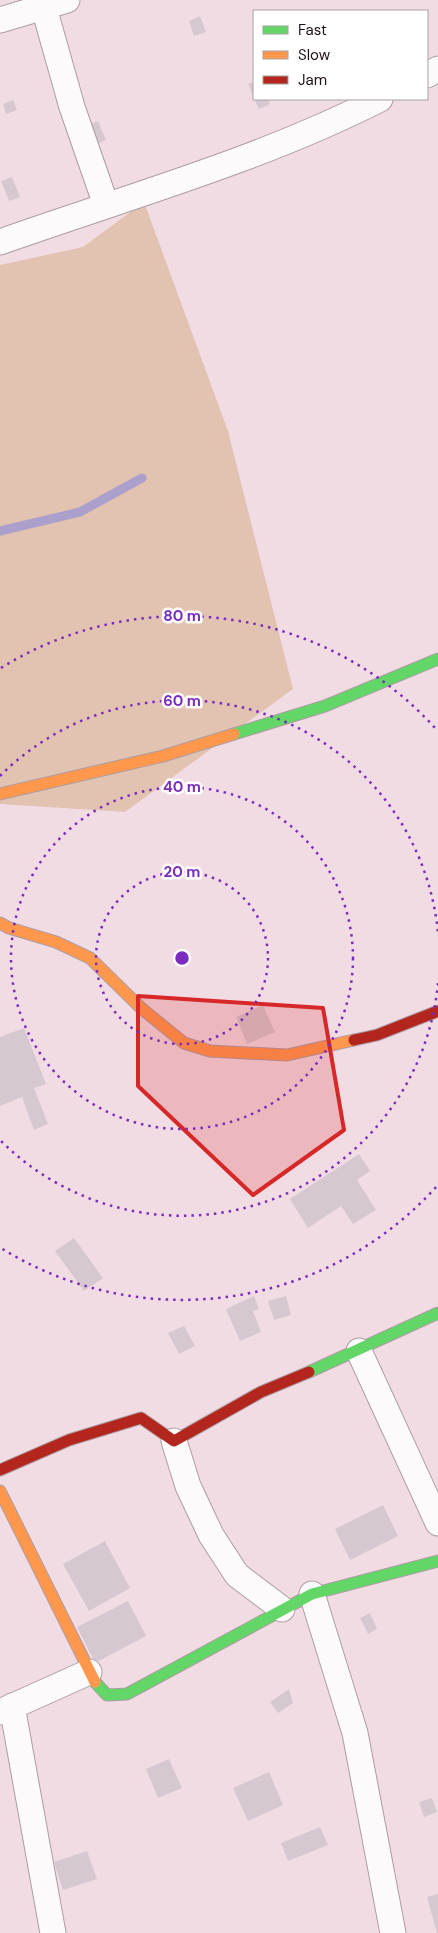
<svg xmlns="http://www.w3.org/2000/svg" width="438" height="1933" font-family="'DM Sans',sans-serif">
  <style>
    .green { fill: #e2c3b1 }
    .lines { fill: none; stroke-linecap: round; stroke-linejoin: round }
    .stream { stroke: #ab9fcb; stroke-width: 9 }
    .building { fill: #d6c8d0 }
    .street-casing { stroke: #ad9da3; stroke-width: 27 }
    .fast-casing { stroke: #ad9da3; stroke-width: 13 }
    .slow-casing { stroke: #ad9da3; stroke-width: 13 }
    .jam-casing { stroke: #ad9da3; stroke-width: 13 }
    .street { stroke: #fdfafb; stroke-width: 25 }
    .fast { stroke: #63d668; stroke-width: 11 }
    .slow { stroke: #ff974d; stroke-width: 11 }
    .jam { stroke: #b3261e; stroke-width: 11 }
    .marked { fill: #d62828; fill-opacity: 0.2; stroke: #d62828; stroke-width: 4; stroke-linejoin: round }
    .ring { fill: none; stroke: #7b2cbf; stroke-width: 2.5; stroke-dasharray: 2.5 5 }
    .centre { fill: #7b2cbf; stroke: #fff; stroke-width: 2.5 }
    .ring-label { font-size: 15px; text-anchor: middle; font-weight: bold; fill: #7b2cbf; stroke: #fff; stroke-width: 5; stroke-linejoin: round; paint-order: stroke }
  </style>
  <rect width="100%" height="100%" fill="#f2dce4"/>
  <!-- green -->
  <polygon class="green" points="144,202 228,431 293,689 125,812 0,804 0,265 83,247"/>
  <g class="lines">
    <!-- stream -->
    <polyline class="stream" points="0,531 80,512 142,478"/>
  </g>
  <!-- building -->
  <g class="building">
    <polygon points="200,16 206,32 194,36 189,21"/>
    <polygon points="254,82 254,99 268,99 270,104 259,109 248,84"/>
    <polygon points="13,100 17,110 6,114 3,104"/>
    <polygon points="98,121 106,140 92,146 84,126"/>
    <polygon points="12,177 20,197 9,201 1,181"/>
    <polygon points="263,1005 275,1032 247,1044 236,1017"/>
    <polygon points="24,1028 46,1084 34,1088 48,1124 34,1130 22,1097 0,1106 0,1037"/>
    <polygon points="359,1154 370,1171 357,1180 376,1210 353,1224 341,1206 308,1228 290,1199"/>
    <polygon points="74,1238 103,1278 84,1291 55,1251"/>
    <polygon points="254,1296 259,1309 253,1311 261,1332 240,1341 226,1309"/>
    <polygon points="286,1296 291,1315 274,1320 268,1301"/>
    <polygon points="184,1326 195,1346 179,1354 168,1333"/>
    <polygon points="383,1505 398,1536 350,1560 335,1529"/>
    <polygon points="105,1541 130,1588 89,1611 63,1564"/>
    <polygon points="128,1601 146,1636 95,1663 77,1627"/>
    <polygon points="370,1613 377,1629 368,1634 360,1618"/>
    <polygon points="289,1689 293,1703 278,1713 270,1702"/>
    <polygon points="169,1759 182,1788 158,1798 146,1769"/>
    <polygon points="269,1772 283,1805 248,1821 233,1788"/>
    <polygon points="432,1798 437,1812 424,1817 419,1802"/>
    <polygon points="320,1827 328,1845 288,1861 281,1843"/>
    <polygon points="87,1851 97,1879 63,1890 54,1862"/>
    <polygon points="438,1894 438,1933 437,1933 427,1897"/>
  </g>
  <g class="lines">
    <defs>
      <g id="street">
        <polyline points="44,8 72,107 106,205"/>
        <polyline points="0,20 67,0"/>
        <polyline points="427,75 438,69"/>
        <path d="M 0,242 C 127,197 260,160 380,99"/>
        <polyline points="359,1351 438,1523"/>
        <polyline points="174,1441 188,1486 211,1535 237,1575 282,1609"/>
        <polyline points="312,1594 355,1733 393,1933"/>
        <polyline points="12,1706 53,1933"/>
        <polyline points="0,1712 89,1672"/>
      </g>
      <g id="fast">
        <polyline points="234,734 325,706 438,659"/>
        <polyline points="309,1372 438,1313"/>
        <polyline points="95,1682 107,1695 127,1694 312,1594 438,1561"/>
      </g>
      <g id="slow">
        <polyline points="0,794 163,756 234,734"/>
        <polyline points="0,923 9,928 56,942 90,958 141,1008 184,1043 210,1051 287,1055 354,1040"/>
        <polyline points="0,1491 95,1682"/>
      </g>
      <g id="jam">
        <polyline points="354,1040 377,1035 438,1011"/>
        <polyline points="0,1470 69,1440 141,1418 174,1441 261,1392 309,1372"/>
      </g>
    </defs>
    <!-- street casing -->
    <use href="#street" class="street-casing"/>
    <!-- fast casing -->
    <use href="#fast" class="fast-casing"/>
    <!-- slow casing -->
    <use href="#slow" class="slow-casing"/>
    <!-- jam casing -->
    <use href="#jam" class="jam-casing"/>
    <!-- street -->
    <use href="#street" class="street"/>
    <!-- fast -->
    <use href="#fast" class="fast"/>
    <!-- slow -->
    <use href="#slow" class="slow"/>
    <!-- jam -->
    <use href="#jam" class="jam"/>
  </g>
  <!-- marked area -->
  <path class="marked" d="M 138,996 L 323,1008 L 344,1130 L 253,1195 L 138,1086 Z"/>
  <!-- distance rings -->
  <g class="ring">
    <circle cx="182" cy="958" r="86"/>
    <circle cx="182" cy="958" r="171"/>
    <path d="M438 983A257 257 0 0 1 0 1140M0 776A257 257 0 0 1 438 933"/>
    <path d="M436 1187A342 342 0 0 1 1 1248M1 668A342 342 0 0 1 436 729"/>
  </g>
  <circle cx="182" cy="958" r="8" class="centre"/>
  <g class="ring-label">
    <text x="182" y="621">80 m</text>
    <text x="182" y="706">60 m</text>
    <text x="182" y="792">40 m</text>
    <text x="182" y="877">20 m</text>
  </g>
  <!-- legend -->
  <rect x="253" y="10" width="175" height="90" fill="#ffffff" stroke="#a5a0a2"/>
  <rect x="263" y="26" width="25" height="8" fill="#63d668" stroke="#a5a0a2"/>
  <text x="298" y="35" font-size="15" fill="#1e1216">Fast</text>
  <rect x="263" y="51" width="25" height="8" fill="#ff974d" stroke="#a5a0a2"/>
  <text x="298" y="60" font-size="15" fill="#1e1216">Slow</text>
  <rect x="263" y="76" width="25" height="8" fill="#b3261e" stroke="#a5a0a2"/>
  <text x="298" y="85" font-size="15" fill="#1e1216">Jam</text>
</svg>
